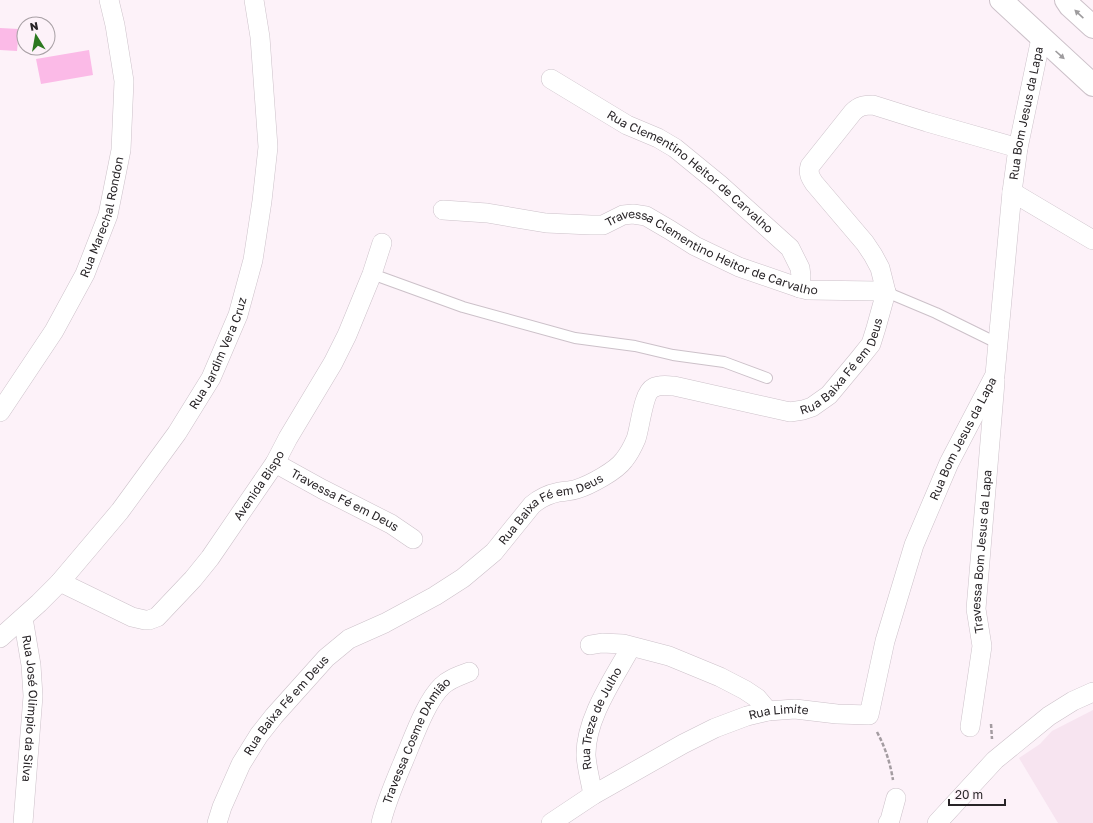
<svg xmlns="http://www.w3.org/2000/svg" width="1093" height="823" font-family="'Golos Text',sans-serif">
  <style>
    .built { fill: #f7e4f0 }
    .building { fill: #fbbae7 }
    .lines { fill: none; stroke-linecap: round; stroke-linejoin: round }
    .lane-casing { stroke: #ccc1c9; stroke-width: 12 }
    .street-casing { stroke: #ccc1c9; stroke-width: 20 }
    .primary-casing { stroke: #ccc1c9; stroke-width: 24 }
    .path { stroke: #a49ca1; stroke-width: 2.5; stroke-dasharray: 4 2; stroke-linecap: butt }
    .lane { stroke: #fff; stroke-width: 10 }
    .street { stroke: #fff; stroke-width: 19 }
    .primary { stroke: #fff; stroke-width: 22 }
    .oneway { fill: #9e9c9e }
    .labels { text-anchor: middle; stroke-width: 4; stroke-linejoin: round; paint-order: stroke }
    .street-label { font-size: 12px; fill: #282427; stroke: #fdf2f9 }
  </style>
  <rect width="100%" height="100%" fill="#fdf2f9"/>
  <!-- built -->
  <polygon class="built" points="1093,710 1093,823 1058,823 1019,758 1040,744 1052,731"/>
  <!-- building -->
  <g class="building">
    <polygon points="0,28 19,29 17,51 0,50"/>
    <polygon points="89,50 93,75 41,84 36,59"/>
  </g>
  <g class="lines">
    <defs>
      <g id="lane">
        <polyline points="372,274 463,307 575,338 635,346 673,355 724,362 767,378"/>
        <polyline points="886,292 936,313 999,344"/>
      </g>
      <g id="street">
        <path id="s1" d="M 551,79 L 627,125 L 658,138 L 675,148 L 719,184 L 790,248 L 800,268 L 801,276 L 800,288"/>
        <polyline points="1012,192 1093,240"/>
        <path id="s2" d="M 443,210 L 487,213 L 546,223 L 591,225 L 603,225 L 623,215 L 633,214 L 646,216 L 670,230 L 695,246 L 739,267 L 800,288 L 808,290 L 878,291 L 886,292"/>
        <path id="s3" d="M 0,412 L 54,331 L 85,274 L 108,215 L 121,150 L 124,81 L 115,25 L 109,0"/>
        <path id="s4" d="M 275,463 L 322,489 L 391,524 L 413,539"/>
        <path id="s5" d="M 60,582 L 132,617 L 145,620 L 149,620 L 157,617 L 193,579 L 210,558 L 275,463 L 288,438 L 333,363 L 347,335 L 372,274 L 382,243"/>
        <path id="s6" d="M 23,618 L 31,665 L 33,696 L 23,823"/>
        <path id="s7" d="M 0,638 L 39,603 L 60,582 L 120,511 L 177,433 L 211,378 L 238,315 L 253,260 L 262,201 L 268,147 L 260,37 L 254,0"/>
        <polyline points="590,645 602,643 623,644 669,656 720,677 745,690 757,698 768,711"/>
        <path id="s8" d="M 970,727 L 982,646 L 976,609 L 995,382"/>
        <path id="s9" d="M 593,795 C 591,783 587,769 586,756 C 585,719 614,678 631,647"/>
        <path id="s10" d="M 217,823 L 222,807 L 241,764 L 259,735 L 274,716 L 326,658 L 349,639 L 385,623 L 435,596 L 463,578 L 494,552 L 532,505 C 540,498 549,494 559,492 C 565,491 572,491 577,489 C 590,485 616,471 624,460 C 628,455 633,446 636,439 C 640,428 643,393 653,388 C 660,384 667,386 674,386 L 790,412 L 803,410 L 812,407 L 829,395 L 859,359 L 871,344 L 876,328 L 886,292 L 880,268 L 873,255 L 865,243 L 814,183 C 810,177 808,173 810,166 L 853,112 C 859,106 864,105 873,105 L 927,122 L 1018,148"/>
        <path id="s11" d="M 381,823 C 386,802 396,779 404,760 C 413,739 426,701 442,686 C 449,679 459,676 469,672"/>
        <path id="s12" d="M 551,823 L 593,795 L 683,744 L 715,728 L 747,716 L 768,711 L 795,709 L 837,714 L 869,715 L 885,641 L 914,545 L 949,463 L 995,375 L 1012,192 L 1018,148 L 1041,38"/>
        <polyline points="888,823 890,820 896,798"/>
        <polyline points="937,823 995,760 1049,716 1073,701 1093,692"/>
      </g>
      <g id="primary">
        <polyline points="1001,0 1093,85"/>
        <polyline points="1066,0 1070,6 1093,27"/>
      </g>
    </defs>
    <!-- lane casing -->
    <use href="#lane" class="lane-casing"/>
    <!-- street casing -->
    <use href="#street" class="street-casing"/>
    <!-- primary casing -->
    <use href="#primary" class="primary-casing"/>
    <!-- path -->
    <g class="path">
      <polyline points="991,724 992,739"/>
      <path d="M 877,732 C 885,747 890,762 893,780"/>
    </g>
    <!-- lane -->
    <use href="#lane" class="lane"/>
    <!-- street -->
    <use href="#street" class="street"/>
    <!-- primary -->
    <use href="#primary" class="primary"/>
  </g>
  <!-- one-way arrows -->
  <defs><path id="oneway-solid" d="M-6-.8H1V-3.2L6.5 0L1 3.2V.8H-6Z"/></defs>
  <g class="oneway">
    <use href="#oneway-solid" transform="translate(1079 14) rotate(-137)"/>
    <use href="#oneway-solid" transform="translate(1060 55) rotate(42)"/>
  </g>
  <g class="labels">
    <!-- street labels -->
    <g class="street-label">
      <text dy="4" stroke="none"><textPath href="#s12" startOffset="975">Rua Bom Jesus da Lapa</textPath></text>
      <text dy="4" stroke="none"><textPath href="#s1" startOffset="168">Rua Clementino Heitor de Carvalho</textPath></text>
      <text dy="4" stroke="none"><textPath href="#s3" startOffset="222">Rua Marechal Rondon</textPath></text>
      <text dy="4" stroke="none"><textPath href="#s2" startOffset="280">Travessa Clementino Heitor de Carvalho</textPath></text>
      <text dy="4" stroke="none"><textPath href="#s7" startOffset="362">Rua Jardim Vera Cruz</textPath></text>
      <text dy="4" stroke="none"><textPath href="#s10" startOffset="857">Rua Baixa Fé em Deus</textPath></text>
      <text dy="4" stroke="none"><textPath href="#s12" startOffset="640">Rua Bom Jesus da Lapa</textPath></text>
      <text dy="4" stroke="none"><textPath href="#s5" startOffset="273">Avenida Bispo</textPath></text>
      <text dy="4" stroke="none"><textPath href="#s4" startOffset="79">Travessa Fé em Deus</textPath></text>
      <text dy="4" stroke="none"><textPath href="#s10" startOffset="474">Rua Baixa Fé em Deus</textPath></text>
      <text dy="4" stroke="none"><textPath href="#s8" startOffset="177">Travessa Bom Jesus da Lapa</textPath></text>
      <text dy="4" stroke="none"><textPath href="#s10" startOffset="138">Rua Baixa Fé em Deus</textPath></text>
      <text dy="4" stroke="none"><textPath href="#s6" startOffset="91">Rua José Olimpio da Silva</textPath></text>
      <text dy="4" stroke="none"><textPath href="#s12" startOffset="256">Rua Limite</textPath></text>
      <text dy="4" stroke="none"><textPath href="#s9" startOffset="80">Rua Treze de Julho</textPath></text>
      <text dy="4" stroke="none"><textPath href="#s11" startOffset="90">Travessa Cosme DAmião</textPath></text>
    </g>
  </g>
  <!-- north arrow -->
  <g transform="translate(36 36) rotate(349)"><circle r="19" fill="#fdf2f9" stroke="#a8a0a5"/>
  <path d="M0-3L7 15L0 10L-7 15Z" fill="#2c7820"/>
  <text y="-6" font-size="11" font-weight="bold" text-anchor="middle" fill="#282427">N</text>
  </g>
  <!-- scale -->
  <path d="M949 799v6h56v-6" fill="none" stroke="#282427" stroke-width="2"/>
  <text x="955" y="799" font-size="12" fill="#282427" stroke="#fdf2f9" stroke-width="3" paint-order="stroke">20 m</text>
</svg>
